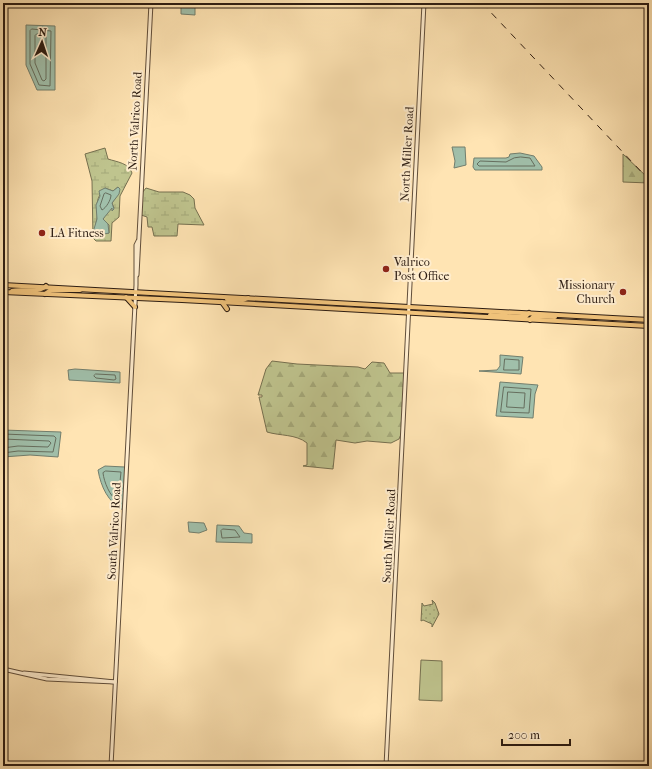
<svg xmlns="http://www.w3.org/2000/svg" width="652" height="769" font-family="'IM FELL French Canon',serif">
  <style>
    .forest { fill: url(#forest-firs); stroke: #767050 }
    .wetland { fill: url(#wetland-marsh); stroke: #767050; fill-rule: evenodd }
    .park { fill: #bfc48e; stroke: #767050 }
    .garden { fill: url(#garden-dots); stroke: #767050 }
    .water { fill: #a0bfaa; stroke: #727e6d }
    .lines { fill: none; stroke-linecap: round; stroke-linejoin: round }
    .shore { stroke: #666e5e; stroke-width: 1 }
    .tertiary-casing { stroke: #614e3a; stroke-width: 5 }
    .trunk-casing { stroke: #2c1c12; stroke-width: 6 }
    .tertiary { stroke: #ffedce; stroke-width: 3 }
    .trunk { stroke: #f0c27a; stroke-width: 4 }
    .rail { stroke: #2c1c12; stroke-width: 1; stroke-dasharray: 7 7; stroke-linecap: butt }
    .poi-dot { fill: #8f2418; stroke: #ffedce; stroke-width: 1.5 }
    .labels { text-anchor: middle; stroke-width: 4; stroke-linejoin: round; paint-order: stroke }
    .street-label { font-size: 12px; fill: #2c1c12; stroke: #ffedce }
    .poi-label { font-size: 12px; fill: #2c1c12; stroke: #ffedce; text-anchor: start }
  </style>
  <defs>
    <pattern id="forest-firs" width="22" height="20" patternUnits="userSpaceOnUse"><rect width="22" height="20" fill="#bfc48e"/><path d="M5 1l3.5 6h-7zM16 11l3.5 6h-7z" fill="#a4a879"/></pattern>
    <pattern id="wetland-marsh" width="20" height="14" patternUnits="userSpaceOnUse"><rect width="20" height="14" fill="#bfc48e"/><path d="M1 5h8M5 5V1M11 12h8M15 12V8" fill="none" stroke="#a4a879"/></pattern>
    <pattern id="garden-dots" width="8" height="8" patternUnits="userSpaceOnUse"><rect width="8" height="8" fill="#bfc48e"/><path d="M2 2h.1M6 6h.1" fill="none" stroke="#a4a879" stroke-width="1.8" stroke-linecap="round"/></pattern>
  </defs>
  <rect width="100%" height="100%" fill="#ffe4b3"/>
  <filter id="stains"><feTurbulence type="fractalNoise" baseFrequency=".005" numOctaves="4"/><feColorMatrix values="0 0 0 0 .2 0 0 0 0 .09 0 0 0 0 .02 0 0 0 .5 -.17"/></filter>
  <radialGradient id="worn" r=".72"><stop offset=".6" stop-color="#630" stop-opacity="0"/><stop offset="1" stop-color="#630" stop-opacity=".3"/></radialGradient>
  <!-- forest -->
  <g class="forest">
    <polygon points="623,154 649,179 649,183 623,182"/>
    <path d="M 272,361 L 297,364 L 358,367 L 365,369 L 372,362 L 384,363 L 390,373 L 405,373 L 402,432 L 399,439 L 391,443 L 367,441 L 355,443 L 336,440 L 333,469 L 303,466 L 307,465 L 307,443 C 296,434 280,436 267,432 L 259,397 L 262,397 L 262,395 L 258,395 L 266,369 Z"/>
  </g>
  <!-- wetland -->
  <g class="wetland">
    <path d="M 105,148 L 108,159 C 117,162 129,163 132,173 L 120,196 L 119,217 L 112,223 L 111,241 L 96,241 L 93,238 L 92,181 L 85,154 ZM 118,187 L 117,195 L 112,203 L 114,208 L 109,209 L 103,219 L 109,225 L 109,233 L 100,233 L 96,231 C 95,226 96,224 97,219 C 99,205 93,202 105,188 L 113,191 Z"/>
    <polygon points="146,188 159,192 183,192 190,195 194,199 195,208 204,225 178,224 177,236 154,236 152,227 148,227 147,217 141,215 142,193"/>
  </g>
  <!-- park -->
  <polygon class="park" points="421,660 442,661 442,701 419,700"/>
  <!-- garden -->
  <polygon class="garden" points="432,600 435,603 439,614 432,627 432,624 423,620 421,621 422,603 424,606 433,604"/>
  <!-- water -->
  <g class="water">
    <polygon points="181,3 189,3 195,6 195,15 181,14"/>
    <polygon points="26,25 55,26 55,90 37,90 26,65"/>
    <polygon points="452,147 465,147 466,165 454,168 455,161"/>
    <polygon points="520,153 534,156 542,167 542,170 475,170 473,167 474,158 506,158 509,157 510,154"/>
    <polygon points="105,188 113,191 118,187 120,189 119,194 112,203 114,209 112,211 112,208 103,219 108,224 109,233 100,235 94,229 97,219 96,205 100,196 99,191"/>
    <polygon points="500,355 523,357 521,374 479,371 497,370 500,366"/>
    <polygon points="75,369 120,372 120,383 69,380 68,370"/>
    <polygon points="500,382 538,385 535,394 533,418 496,416"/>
    <polygon points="3,430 61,432 58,457 30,455 3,457"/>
    <path d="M 105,466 L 125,467 L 123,510 C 108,502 101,487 98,470 Z"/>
    <polygon points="188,522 204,523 207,530 199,533 189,532"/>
    <polygon points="217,525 239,526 244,533 252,534 252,543 216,542"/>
  </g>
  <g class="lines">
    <!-- shore -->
    <g class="shore">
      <polygon points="32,29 51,31 50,86 39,85 30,64 30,31"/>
      <polygon points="37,34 46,36 46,79 44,81 42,80 35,63 35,36"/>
      <polygon points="521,157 530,158 535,166 479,166 477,164 480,161 506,162 514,158"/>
      <path d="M 106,193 L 111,195 C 111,200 106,208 102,210 L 100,206 L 104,194 Z"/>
      <polygon points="505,359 519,360 519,370 504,370"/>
      <polygon points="96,374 115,375 116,379 114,380 96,378 94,376"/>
      <polygon points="504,387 531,389 529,413 501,412"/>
      <polygon points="508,392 525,393 524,408 507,407"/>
      <polyline points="3,434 54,436 56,438 53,452 18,451 3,453"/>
      <polyline points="3,439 49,441 51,443 48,447 18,446 3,448"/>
      <path d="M 106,471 L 121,472 L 118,501 C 110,497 104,482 103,473 Z"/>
      <polygon points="223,529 235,530 240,537 222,538 221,531"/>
    </g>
    <defs>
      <g id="tertiary">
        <polyline points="137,275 151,3"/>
        <polyline points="3,669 47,679 115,682"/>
        <polyline points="24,673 115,682"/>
        <polyline points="111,766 136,285 136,245 138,241"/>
        <polyline points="386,766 424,3"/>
      </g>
      <g id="trunk">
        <polyline points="3,285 649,320"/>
        <path d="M 12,291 C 21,288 39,294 46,286"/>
        <polyline points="3,292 182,300 649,326"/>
        <polyline points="45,294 51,290 80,290"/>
        <polyline points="126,297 135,307"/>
        <polyline points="227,299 243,300 248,298"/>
        <polyline points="222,302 227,309"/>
        <polyline points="490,315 525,317 529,313"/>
        <polyline points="530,320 534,316 555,317"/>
      </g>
    </defs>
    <!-- tertiary casing -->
    <use href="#tertiary" class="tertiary-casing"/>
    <!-- trunk casing -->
    <use href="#trunk" class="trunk-casing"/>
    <!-- tertiary -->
    <use href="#tertiary" class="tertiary"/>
    <!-- trunk -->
    <use href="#trunk" class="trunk"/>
    <!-- rail -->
    <polyline class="rail" points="482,3 649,180"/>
  </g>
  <!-- markers -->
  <g class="poi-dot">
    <circle cx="42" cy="233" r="4"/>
    <circle cx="386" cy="269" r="4"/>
    <circle cx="623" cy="292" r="4"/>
  </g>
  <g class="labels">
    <!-- street labels -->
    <g class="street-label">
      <text transform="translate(135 121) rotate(-87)" y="4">North Valrico Road</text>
      <text transform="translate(407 154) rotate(-87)" y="4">North Miller Road</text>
      <text transform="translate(114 531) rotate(-87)" y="4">South Valrico Road</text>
      <text transform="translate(389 536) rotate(-87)" y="4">South Miller Road</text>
    </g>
    <!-- poi labels -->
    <g class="poi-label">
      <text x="50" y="237">LA Fitness</text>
      <text x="394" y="266">Valrico<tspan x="394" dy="14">Post Office</tspan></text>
      <text x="615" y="289" text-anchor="end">Missionary<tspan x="615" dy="14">Church</tspan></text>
    </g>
  </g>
  <!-- margin -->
  <rect width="652" height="769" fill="none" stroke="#ffe4b3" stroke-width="16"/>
  <rect x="4" y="4" width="644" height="761" fill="none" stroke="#2c1c12" stroke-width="2"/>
  <rect x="8" y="8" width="636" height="753" fill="none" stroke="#2c1c12"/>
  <!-- north arrow -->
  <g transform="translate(42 42) rotate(3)" stroke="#ffedce" stroke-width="3" paint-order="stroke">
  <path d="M0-3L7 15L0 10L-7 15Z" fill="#2c1c12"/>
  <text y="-6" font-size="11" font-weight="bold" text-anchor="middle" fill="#2c1c12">N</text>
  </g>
  <!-- scale -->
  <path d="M502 739v6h68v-6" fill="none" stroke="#2c1c12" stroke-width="2"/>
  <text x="508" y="739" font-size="12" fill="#2c1c12" stroke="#ffedce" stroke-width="3" paint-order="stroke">200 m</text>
  <rect width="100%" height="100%" filter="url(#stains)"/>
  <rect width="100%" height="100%" fill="url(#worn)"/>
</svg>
